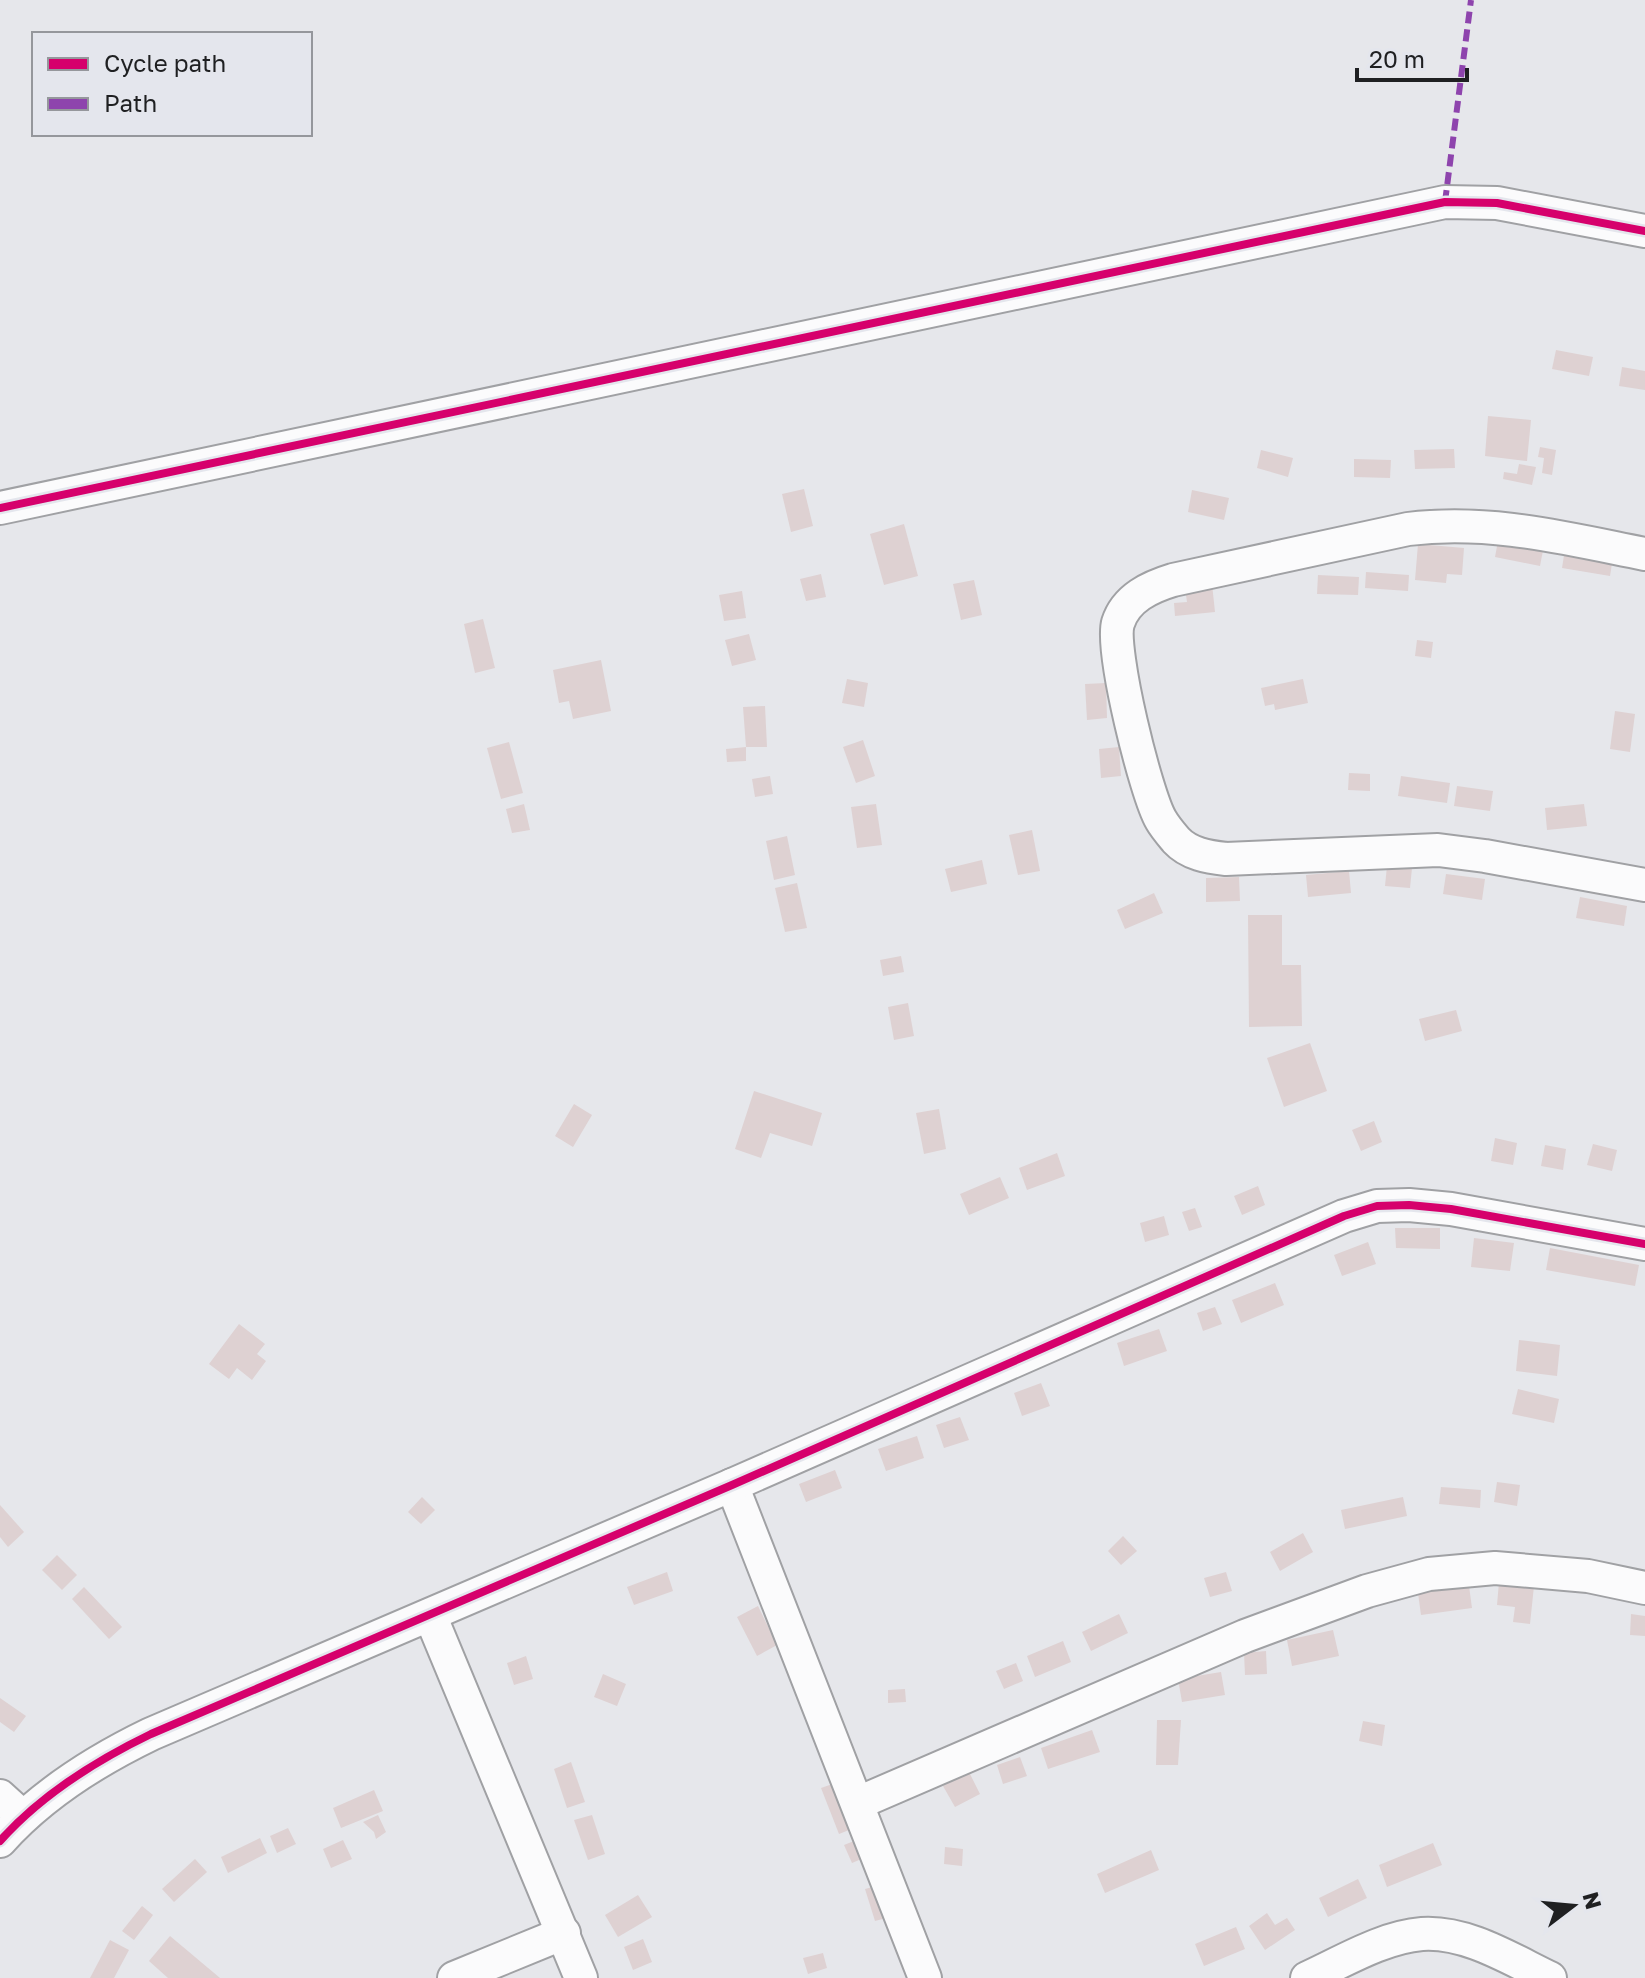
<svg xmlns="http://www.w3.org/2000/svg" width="1645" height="1978" font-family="'Golos Text',sans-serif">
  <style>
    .building { fill: #ded1d2 }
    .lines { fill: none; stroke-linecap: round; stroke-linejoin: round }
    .minor-casing { stroke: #a0a1a4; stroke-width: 36 }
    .minor { stroke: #fbfbfc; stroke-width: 32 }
    .quiet { stroke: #8e44ad; stroke-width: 6; stroke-dasharray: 12 6; stroke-linecap: butt }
    .cycleway-casing { stroke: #e4e6ed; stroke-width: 13 }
    .cycleway { stroke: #d6006c; stroke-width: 8 }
  </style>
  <rect width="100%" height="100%" fill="#e6e7eb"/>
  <!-- building -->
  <g class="building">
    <polygon points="1556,350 1593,357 1589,376 1552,369"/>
    <polygon points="1622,367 1645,371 1645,390 1619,386"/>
    <polygon points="1488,416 1531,420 1527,461 1485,456"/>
    <polygon points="1540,447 1556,450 1552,475 1542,473 1544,458 1538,457"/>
    <polygon points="1454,449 1455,468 1415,469 1414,450"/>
    <polygon points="1261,450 1293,458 1288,477 1257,468"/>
    <polygon points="1354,459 1391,460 1390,478 1354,477"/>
    <polygon points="1519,464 1536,467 1532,485 1503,479 1504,472 1517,474"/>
    <polygon points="804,489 813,526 791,532 782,494"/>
    <polygon points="1192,490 1229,498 1224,520 1188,512"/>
    <polygon points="904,524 918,576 884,585 870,534"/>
    <polygon points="1499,536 1544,545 1540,566 1495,557"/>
    <polygon points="1418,544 1464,548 1462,575 1447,574 1446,583 1415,580"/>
    <polygon points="1565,549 1613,557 1610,576 1562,568"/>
    <polygon points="1366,572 1409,575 1408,591 1365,588"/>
    <polygon points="821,574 826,597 806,601 800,579"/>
    <polygon points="1318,575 1359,577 1358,595 1317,594"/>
    <polygon points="974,580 982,615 961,620 953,584"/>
    <polygon points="1212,584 1215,612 1175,616 1174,603 1187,602 1185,588"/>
    <polygon points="742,591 746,618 724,621 719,595"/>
    <polygon points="483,619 495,668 475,673 464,624"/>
    <polygon points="749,634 756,660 732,666 725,640"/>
    <polygon points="1417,640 1433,642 1431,658 1415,656"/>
    <polygon points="601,660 611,711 573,719 569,701 559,703 553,670"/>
    <polygon points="847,679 868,683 864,707 842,703"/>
    <polygon points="1303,679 1308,703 1275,710 1274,704 1265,706 1261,688"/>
    <polygon points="1106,683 1107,718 1087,720 1085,684"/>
    <polygon points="765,706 767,747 746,747 743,707"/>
    <polygon points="1615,711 1635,714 1630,752 1610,749"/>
    <polygon points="863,740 875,776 856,783 843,747"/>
    <polygon points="509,742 523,793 501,799 487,748"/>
    <polygon points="746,747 746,761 727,762 726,749"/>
    <polygon points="1119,747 1121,776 1101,778 1099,749"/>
    <polygon points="1349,773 1370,774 1370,791 1348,790"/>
    <polygon points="770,776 773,794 755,797 752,779"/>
    <polygon points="1401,776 1450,783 1447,803 1398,796"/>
    <polygon points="1457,786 1493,791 1490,811 1454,806"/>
    <polygon points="524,804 530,830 512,833 506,809"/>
    <polygon points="876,804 882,845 857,848 851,807"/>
    <polygon points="1584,804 1587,826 1547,830 1545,808"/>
    <polygon points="1032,830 1040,871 1018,875 1009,835"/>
    <polygon points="787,836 795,875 774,880 766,841"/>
    <polygon points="982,860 987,884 951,892 945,869"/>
    <polygon points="1387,866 1412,868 1410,888 1385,886"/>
    <polygon points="1349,871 1351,893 1308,897 1306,875"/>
    <polygon points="1446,874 1485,879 1482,900 1443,894"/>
    <polygon points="1239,877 1240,901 1206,902 1206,878"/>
    <polygon points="797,883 807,928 785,932 775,888"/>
    <polygon points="1154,893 1163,913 1125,929 1117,910"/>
    <polygon points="1580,897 1627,906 1624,926 1576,918"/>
    <polygon points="1248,915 1282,915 1282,965 1301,965 1302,1026 1249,1027"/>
    <polygon points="901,956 904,972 883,976 880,960"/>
    <polygon points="908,1003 914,1036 894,1040 888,1007"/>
    <polygon points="1456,1010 1462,1031 1425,1041 1419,1019"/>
    <polygon points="1310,1043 1327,1091 1284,1107 1267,1058"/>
    <polygon points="754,1091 822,1113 812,1146 770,1133 761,1158 735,1149"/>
    <polygon points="574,1104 592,1115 573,1147 555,1136"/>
    <polygon points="939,1109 946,1149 924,1154 916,1113"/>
    <polygon points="1374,1121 1382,1142 1361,1151 1352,1130"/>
    <polygon points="1495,1138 1517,1143 1513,1165 1491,1161"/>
    <polygon points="1593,1144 1617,1150 1612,1171 1587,1165"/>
    <polygon points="1545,1145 1566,1149 1563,1170 1541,1166"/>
    <polygon points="1057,1153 1065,1176 1027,1190 1019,1168"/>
    <polygon points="1000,1177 1009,1198 969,1215 960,1194"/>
    <polygon points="1258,1186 1265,1205 1242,1215 1234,1196"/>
    <polygon points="1195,1208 1202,1227 1189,1231 1182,1212"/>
    <polygon points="1164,1216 1169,1235 1145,1242 1140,1223"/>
    <polygon points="1395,1228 1440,1228 1440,1249 1396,1248"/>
    <polygon points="1474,1238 1514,1243 1510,1271 1471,1267"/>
    <polygon points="1368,1242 1376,1264 1342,1276 1334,1255"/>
    <polygon points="1550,1248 1639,1265 1635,1286 1546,1270"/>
    <polygon points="1275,1283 1284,1305 1241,1323 1232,1300"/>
    <polygon points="1215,1307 1222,1324 1203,1331 1197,1313"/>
    <polygon points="239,1324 265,1344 257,1354 266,1361 252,1380 237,1368 229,1379 209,1364"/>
    <polygon points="1159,1329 1167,1351 1124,1366 1117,1343"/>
    <polygon points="1519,1340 1560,1345 1557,1376 1516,1371"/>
    <polygon points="1041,1383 1050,1406 1022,1416 1014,1393"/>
    <polygon points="1518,1389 1559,1399 1554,1423 1512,1414"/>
    <polygon points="960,1417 969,1440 944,1448 936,1425"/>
    <polygon points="917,1436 924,1458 886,1471 878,1449"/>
    <polygon points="835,1470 842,1488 806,1502 799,1484"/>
    <polygon points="1497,1482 1520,1485 1517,1506 1494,1502"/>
    <polygon points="1441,1487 1481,1490 1480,1508 1439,1504"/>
    <polygon points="422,1497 435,1510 421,1524 408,1512"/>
    <polygon points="1403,1497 1407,1516 1345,1529 1341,1510"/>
    <polygon points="0,1505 24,1532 8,1547 0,1537"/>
    <polygon points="1303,1533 1313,1552 1280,1571 1270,1552"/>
    <polygon points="1123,1536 1137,1551 1121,1565 1108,1551"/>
    <polygon points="57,1555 77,1575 62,1590 42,1570"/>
    <polygon points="667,1572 673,1591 634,1605 627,1587"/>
    <polygon points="1226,1572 1232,1591 1210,1597 1204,1578"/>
    <polygon points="1499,1582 1534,1586 1530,1624 1513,1622 1515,1607 1497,1605"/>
    <polygon points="1469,1586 1472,1608 1421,1615 1418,1593"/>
    <polygon points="84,1587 122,1627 109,1639 72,1599"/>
    <polygon points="758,1606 777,1645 757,1656 737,1617"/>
    <polygon points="1119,1614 1128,1633 1091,1651 1082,1632"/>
    <polygon points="1631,1614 1645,1616 1645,1636 1630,1635"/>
    <polygon points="1333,1630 1339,1656 1292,1666 1287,1640"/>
    <polygon points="1063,1641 1071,1662 1035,1677 1027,1656"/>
    <polygon points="1266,1651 1267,1674 1245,1675 1244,1653"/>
    <polygon points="526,1656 533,1679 514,1685 507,1663"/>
    <polygon points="1016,1663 1023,1681 1004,1689 996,1671"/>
    <polygon points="1221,1672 1225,1695 1182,1702 1178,1679"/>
    <polygon points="603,1674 626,1684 617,1706 594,1697"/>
    <polygon points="905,1689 906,1702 888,1703 888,1690"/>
    <polygon points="0,1698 26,1716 14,1732 0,1722"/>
    <polygon points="1157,1720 1181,1720 1178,1765 1156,1765"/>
    <polygon points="1363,1721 1385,1725 1382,1746 1359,1741"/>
    <polygon points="1092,1730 1100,1752 1048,1769 1041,1748"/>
    <polygon points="1020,1757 1027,1776 1003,1784 997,1765"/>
    <polygon points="571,1762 585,1802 567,1808 554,1769"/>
    <polygon points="969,1772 980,1794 955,1807 943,1786"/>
    <polygon points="841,1781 859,1826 839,1834 821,1788"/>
    <polygon points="374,1790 383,1811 341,1828 333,1808"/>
    <polygon points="378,1815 386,1832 376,1839 374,1832 363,1822"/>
    <polygon points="592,1815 605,1854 588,1860 574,1820"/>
    <polygon points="288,1828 296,1844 277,1853 270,1836"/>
    <polygon points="260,1838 267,1853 228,1873 221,1857"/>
    <polygon points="859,1839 866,1857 852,1863 844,1845"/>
    <polygon points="343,1840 352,1859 331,1868 323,1849"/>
    <polygon points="1433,1843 1442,1865 1387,1887 1379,1865"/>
    <polygon points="945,1847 963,1849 962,1866 944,1864"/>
    <polygon points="1151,1850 1159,1870 1105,1893 1097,1874"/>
    <polygon points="195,1859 207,1872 174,1902 162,1889"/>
    <polygon points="1358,1879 1367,1898 1328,1917 1319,1898"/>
    <polygon points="883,1884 894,1916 875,1921 865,1889"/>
    <polygon points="638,1895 652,1917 618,1937 605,1915"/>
    <polygon points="142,1906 153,1915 134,1940 122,1931"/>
    <polygon points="1267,1913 1275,1925 1287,1918 1295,1930 1265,1950 1249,1926"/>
    <polygon points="1236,1927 1245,1949 1204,1966 1195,1944"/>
    <polygon points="170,1936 220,1978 168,1978 149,1961"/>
    <polygon points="643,1939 652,1962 633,1970 624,1947"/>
    <polygon points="110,1940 129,1950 114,1978 90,1978"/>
    <polygon points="823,1953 827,1968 808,1974 803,1958"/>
  </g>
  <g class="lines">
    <defs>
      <g id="minor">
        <polyline points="0,508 1445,202 1497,203 1645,231"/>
        <path d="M 1645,554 C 1564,538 1490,519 1408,529 L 1173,580 C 1150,587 1126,598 1118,623 C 1110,649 1146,795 1161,820 C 1165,827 1171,834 1176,840 C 1189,854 1208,857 1226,859 L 1438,850 L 1485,856 L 1645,885"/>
        <polyline points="732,1485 925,1978"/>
        <polyline points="430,1615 581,1978"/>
        <polyline points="0,1796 22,1816"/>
        <polyline points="858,1803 1245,1636 1367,1591 1429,1574 1495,1568 1588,1576 1645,1588"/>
        <path d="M 0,1841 C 42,1794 95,1761 151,1734 L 732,1485 L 1344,1216 L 1377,1206 L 1409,1205 L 1451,1209 L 1645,1244"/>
        <polyline points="454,1978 564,1933"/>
        <path d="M 1307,1978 C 1342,1962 1383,1937 1422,1934 C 1467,1931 1512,1960 1550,1978"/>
      </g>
    </defs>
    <!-- minor casing -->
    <use href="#minor" class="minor-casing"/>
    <!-- minor -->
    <use href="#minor" class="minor"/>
    <!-- quiet -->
    <polyline class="quiet" points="1445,202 1471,0"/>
    <defs>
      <g id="cycleway">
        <polyline points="0,508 1445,202 1497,203 1645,231"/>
        <path d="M 0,1841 C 42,1794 95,1761 151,1734 L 732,1485 L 1344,1216 L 1377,1206 L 1409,1205 L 1451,1209 L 1645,1244"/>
      </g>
    </defs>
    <!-- cycleway casing -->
    <use href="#cycleway" class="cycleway-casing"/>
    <!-- cycleway -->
    <use href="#cycleway" class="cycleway"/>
  </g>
  <!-- legend -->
  <rect x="32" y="32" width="280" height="104" fill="#e4e6ed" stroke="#95979c" stroke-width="2"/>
  <rect x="48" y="58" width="40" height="12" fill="#d6006c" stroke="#95979c" stroke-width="2"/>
  <text x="104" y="72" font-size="24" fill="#1f2022">Cycle path</text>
  <rect x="48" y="98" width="40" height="12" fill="#8e44ad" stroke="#95979c" stroke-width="2"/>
  <text x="104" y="112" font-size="24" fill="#1f2022">Path</text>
  <!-- north arrow -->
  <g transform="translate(1573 1906) rotate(74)" stroke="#e4e6ed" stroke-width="6" paint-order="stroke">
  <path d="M0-6L14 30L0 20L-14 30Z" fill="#1f2022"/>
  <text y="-12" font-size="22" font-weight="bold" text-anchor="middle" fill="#1f2022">N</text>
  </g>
  <!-- scale -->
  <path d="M1357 68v12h110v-12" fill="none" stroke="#1f2022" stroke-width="4"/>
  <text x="1369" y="68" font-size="24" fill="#1f2022" stroke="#e4e6ed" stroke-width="6" paint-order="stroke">20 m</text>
</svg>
